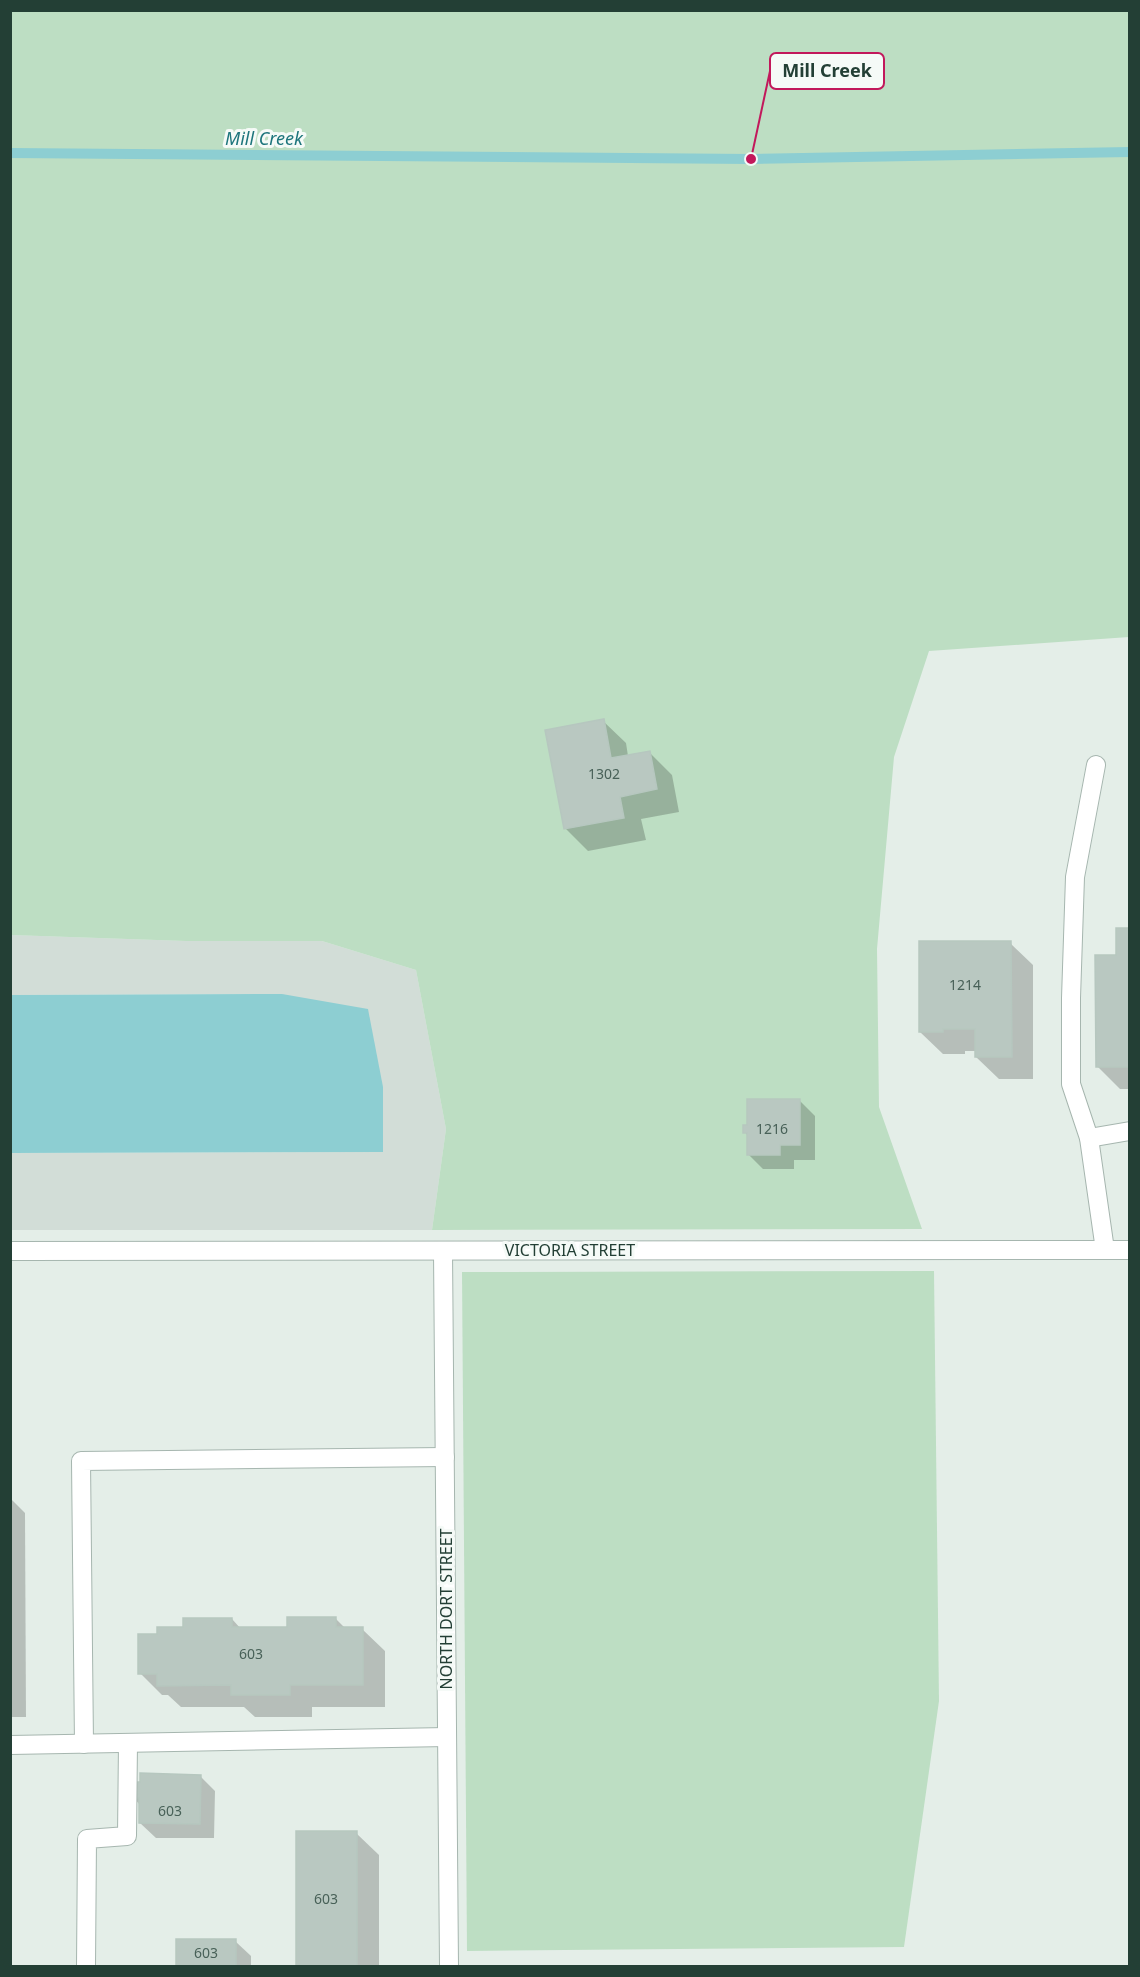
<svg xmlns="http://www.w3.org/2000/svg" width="1140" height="1977" font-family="'Noto Sans',sans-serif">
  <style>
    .built { fill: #d2ddd7 }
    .green { fill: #bddec3 }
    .water { fill: #8dced2 }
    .shadow { fill: #0003 }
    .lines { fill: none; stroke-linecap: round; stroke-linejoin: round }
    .stream { stroke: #8dced2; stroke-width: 10 }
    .building { fill: #b9c8c1; stroke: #b6c7bf; stroke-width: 1.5 }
    .service-casing { stroke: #a6b6af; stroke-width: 20 }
    .minor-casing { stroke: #a6b6af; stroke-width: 20 }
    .tertiary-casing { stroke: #a6b6af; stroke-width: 20 }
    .service { stroke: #fff; stroke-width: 18 }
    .minor { stroke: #fff; stroke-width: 18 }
    .tertiary { stroke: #fff; stroke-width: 18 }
    .labels { text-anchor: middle; stroke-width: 6; stroke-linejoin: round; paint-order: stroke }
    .number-label { font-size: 14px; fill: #486158 }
    .street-label { font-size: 16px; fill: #233f35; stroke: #f5faf7 }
    .water-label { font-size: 18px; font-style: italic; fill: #1d757c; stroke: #f5faf7 }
    .leader { fill: none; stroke: #c2185b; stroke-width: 2 }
    .callout-dot { fill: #c2185b; stroke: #f5faf7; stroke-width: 2 }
    .callout { fill: #f5faf7; stroke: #c2185b; stroke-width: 2 }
    .callout-label { font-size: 18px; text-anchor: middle; font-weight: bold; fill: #233f35 }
  </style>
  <rect width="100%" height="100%" fill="#e4eee8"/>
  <!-- built -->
  <polygon class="built" points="11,935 186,941 322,941 416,970 446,1129 432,1230 11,1230 11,1153 383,1152 383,1087 282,994 11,995"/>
  <!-- green -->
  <g class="green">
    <polygon points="11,11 1129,11 1129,637 929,651 894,757 877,949 879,1107 922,1229 432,1230 446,1129 416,970 322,941 186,941 11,935"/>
    <polygon points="934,1271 939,1701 904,1947 467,1951 462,1272"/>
  </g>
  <!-- water -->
  <polygon class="water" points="282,994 368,1009 383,1087 383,1152 11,1153 11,995"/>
  <!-- shadow -->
  <g class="shadow">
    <polygon points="603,721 626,743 628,756 650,753 672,775 679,812 641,819 646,840 588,851 565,828"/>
    <polygon points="1130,930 1130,1089 1120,1089 1097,1066 1117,956"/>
    <polygon points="1010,943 1033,965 1033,1079 999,1079 976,1057 976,1051 965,1051 965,1054 943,1054 920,1032"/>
    <polygon points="799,1100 815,1116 815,1160 794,1160 794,1169 763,1169 748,1154 748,1136 745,1132 748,1127"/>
    <polygon points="10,1498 25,1513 26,1717 10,1717"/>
    <polygon points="232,1619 241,1629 289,1629 336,1619 346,1629 362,1629 385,1651 385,1707 312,1707 312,1717 255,1717 244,1707 181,1707 168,1695 162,1695 140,1673 158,1635"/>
    <polygon points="200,1776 215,1791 214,1838 156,1838 140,1823 140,1805 133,1797"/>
    <polygon points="297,1833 356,1833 379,1855 379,1966 298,1966"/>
    <polygon points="178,1941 235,1941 251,1956 251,1966 178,1966"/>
  </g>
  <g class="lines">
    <!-- stream -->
    <polyline class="stream" points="10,153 751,159 1130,152"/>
  </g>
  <!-- building -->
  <g class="building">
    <polygon points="604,719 611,758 650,751 657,789 620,797 624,818 564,829 545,730"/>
    <polygon points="1116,928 1130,928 1129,1067 1096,1067 1095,955 1116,955"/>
    <polygon points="919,941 1011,941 1012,1057 975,1057 975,1029 943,1029 943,1032 919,1032"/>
    <polygon points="747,1099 800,1099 800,1145 780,1145 780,1155 747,1155 747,1133 743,1133 743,1125 747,1125"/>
    <polygon points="287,1617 336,1617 336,1627 363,1627 363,1685 290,1685 290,1695 231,1695 231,1685 157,1686 157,1674 138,1674 138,1634 157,1634 157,1627 183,1627 183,1618 232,1618 232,1627 287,1627"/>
    <polygon points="140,1773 201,1775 200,1824 139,1823 139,1798 131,1798 132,1782 140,1782"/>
    <rect x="296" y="1831" width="61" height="135"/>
    <rect x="176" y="1939" width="60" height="27"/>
  </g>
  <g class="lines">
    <defs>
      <g id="service">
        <polyline points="1096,765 1075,877 1071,998 1071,1084 1089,1138 1105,1250"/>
        <polyline points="1089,1138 1130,1131"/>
        <polyline points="84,1744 81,1461 445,1457"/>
        <polyline points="10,1745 447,1737"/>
        <polyline points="86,1966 87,1839 127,1836 128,1743"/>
      </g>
      <polyline id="minor" points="443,1251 449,1966"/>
      <polyline id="tertiary" points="10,1251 1130,1250"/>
    </defs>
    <!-- service casing -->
    <use href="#service" class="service-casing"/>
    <!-- minor casing -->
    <use href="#minor" class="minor-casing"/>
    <!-- tertiary casing -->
    <use href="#tertiary" class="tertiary-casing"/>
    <!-- service -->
    <use href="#service" class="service"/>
    <!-- minor -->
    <use href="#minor" class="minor"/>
    <!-- tertiary -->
    <use href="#tertiary" class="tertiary"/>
  </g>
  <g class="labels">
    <!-- number labels -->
    <g class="number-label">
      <text x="604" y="779">1302</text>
      <text x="965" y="990">1214</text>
      <text x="772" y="1134">1216</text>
      <text x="251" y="1659">603</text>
      <text x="170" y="1816">603</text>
      <text x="326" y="1904">603</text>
      <text x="206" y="1958">603</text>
    </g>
    <!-- street labels -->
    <g class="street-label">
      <text x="570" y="1256">VICTORIA STREET</text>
      <text transform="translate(446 1609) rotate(-90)" y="6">NORTH DORT STREET</text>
    </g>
    <!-- water labels -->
    <g class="water-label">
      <text x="264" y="145">Mill Creek</text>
    </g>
  </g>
  <!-- callouts -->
  <path class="leader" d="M751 159L770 71"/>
  <circle class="callout-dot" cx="751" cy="159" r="6"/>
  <rect class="callout" x="770" y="53" width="114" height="36" rx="6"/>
  <g class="callout-label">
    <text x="827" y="77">Mill Creek</text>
  </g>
  <!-- border -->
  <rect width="1140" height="1977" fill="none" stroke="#233f35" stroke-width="24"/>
</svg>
